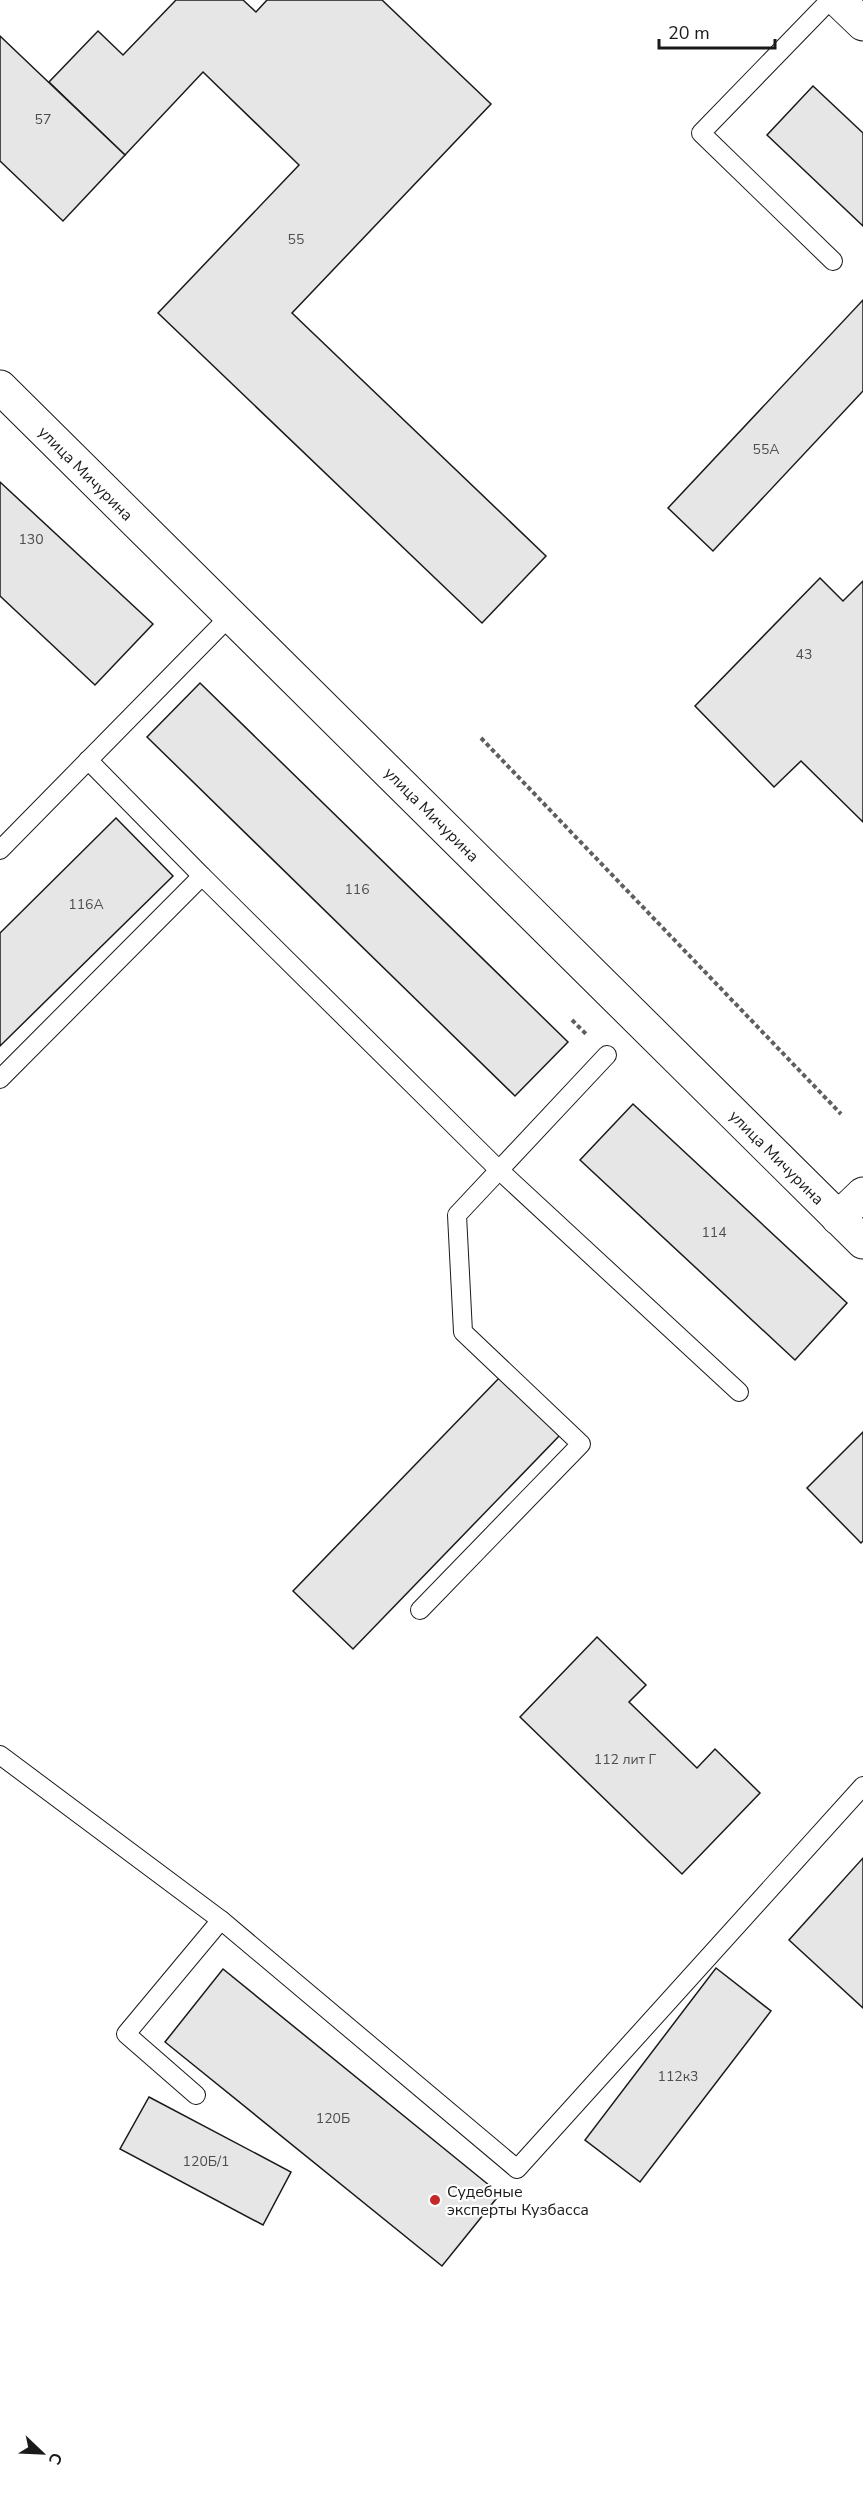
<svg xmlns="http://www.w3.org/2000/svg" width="863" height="2495" font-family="'Nunito Sans',sans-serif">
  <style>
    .building { fill: #e6e6e6; stroke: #1a1a1a; stroke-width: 1.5 }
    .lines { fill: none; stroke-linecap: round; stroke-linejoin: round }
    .lane-casing { stroke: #1a1a1a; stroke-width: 20 }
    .street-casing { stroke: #1a1a1a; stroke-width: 35 }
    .secondary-casing { stroke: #1a1a1a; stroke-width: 35 }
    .path { stroke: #5f5f5f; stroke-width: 4; stroke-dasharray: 4.5 3; stroke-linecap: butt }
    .lane { stroke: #fff; stroke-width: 18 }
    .street { stroke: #fff; stroke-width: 33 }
    .secondary { stroke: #fff; stroke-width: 33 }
    .poi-dot { fill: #c62828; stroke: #fff; stroke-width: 2 }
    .labels { text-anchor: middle; stroke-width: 4.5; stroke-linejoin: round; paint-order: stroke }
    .number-label { font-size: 14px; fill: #4d4d4d }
    .street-label { font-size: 16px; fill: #1a1a1a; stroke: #fff }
    .poi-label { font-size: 16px; fill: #1a1a1a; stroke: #fff; text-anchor: start }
  </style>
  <rect width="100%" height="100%" fill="#fff"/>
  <!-- building -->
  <g class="building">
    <polygon points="176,0 243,0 256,12 267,0 382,0 491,104 292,313 546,556 482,623 158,313 299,165 203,72 125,155 49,82 98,31 123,55"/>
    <polygon points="0,36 125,155 63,221 0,161"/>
    <polygon points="813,86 863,133 863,226 767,135"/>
    <polygon points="863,300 863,391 713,551 668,508"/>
    <polygon points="0,482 153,624 95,685 0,596"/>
    <polygon points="820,578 843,601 863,581 863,822 801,761 774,787 695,706"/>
    <polygon points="200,683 568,1042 515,1096 147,737"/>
    <polygon points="116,818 173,876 0,1046 0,933"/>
    <polygon points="633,1104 847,1303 795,1360 580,1160"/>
    <polygon points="502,1375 562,1433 353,1649 293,1591"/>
    <polygon points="863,1432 863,1541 861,1543 807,1488"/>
    <polygon points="597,1637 646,1685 629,1702 697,1768 715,1749 760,1793 682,1874 520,1717"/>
    <polygon points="863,1858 863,2008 789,1940"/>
    <polygon points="716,1968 771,2011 640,2182 585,2140"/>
    <polygon points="223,1969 500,2194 442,2266 165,2042"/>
    <polygon points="149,2097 291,2172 263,2225 120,2149"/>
  </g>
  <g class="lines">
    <defs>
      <g id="lane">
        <polyline points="830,0 701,133 833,261"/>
        <polyline points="88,760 202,876"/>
        <polyline points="0,850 229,617"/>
        <polyline points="0,1079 202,876 499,1170 739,1392"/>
        <polyline points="420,1610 581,1444 463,1332 457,1215 607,1055"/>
        <polyline points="0,1755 221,1920 517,2169 863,1786"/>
        <polyline points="196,2095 126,2034 221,1920"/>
      </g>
      <polyline id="street" points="838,0 863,24"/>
      <g id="secondary">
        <polyline points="0,387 863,1242"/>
        <polyline points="838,1218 863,1194"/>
      </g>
    </defs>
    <!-- lane casing -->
    <use href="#lane" class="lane-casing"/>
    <!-- street casing -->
    <use href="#street" class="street-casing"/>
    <!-- secondary casing -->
    <use href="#secondary" class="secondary-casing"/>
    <!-- path -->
    <g class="path">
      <polyline points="481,738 841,1114"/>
      <polyline points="572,1020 587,1035"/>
    </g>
    <!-- lane -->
    <use href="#lane" class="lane"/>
    <!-- street -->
    <use href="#street" class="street"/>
    <!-- secondary -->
    <use href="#secondary" class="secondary"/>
  </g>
  <!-- markers -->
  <circle class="poi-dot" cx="435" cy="2200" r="6"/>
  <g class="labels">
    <!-- number labels -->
    <g class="number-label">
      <text x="43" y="124">57</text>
      <text x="296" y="244">55</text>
      <text x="766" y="454">55А</text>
      <text x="31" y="544">130</text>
      <text x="804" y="659">43</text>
      <text x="357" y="894">116</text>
      <text x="86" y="909">116А</text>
      <text x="714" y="1237">114</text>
      <text x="625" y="1764">112 лит Г</text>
      <text x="678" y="2081">112к3</text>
      <text x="333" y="2123">120Б</text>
      <text x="206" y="2166">120Б/1</text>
    </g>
    <!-- street labels -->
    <g class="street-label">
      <text transform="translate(86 473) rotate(45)" y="6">улица Мичурина</text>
      <text transform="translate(432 814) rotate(45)" y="6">улица Мичурина</text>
      <text transform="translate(777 1157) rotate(45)" y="6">улица Мичурина</text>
    </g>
    <!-- poi labels -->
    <g class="poi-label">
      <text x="447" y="2197">Судебные<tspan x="447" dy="18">эксперты Кузбасса</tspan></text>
    </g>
  </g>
  <!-- north arrow -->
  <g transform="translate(42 2453) rotate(113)" stroke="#ffffff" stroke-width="4.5" paint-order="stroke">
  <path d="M0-4.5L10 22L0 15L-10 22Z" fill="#1a1a1a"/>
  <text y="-9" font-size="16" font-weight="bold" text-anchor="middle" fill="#1a1a1a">С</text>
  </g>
  <!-- scale -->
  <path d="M659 39v9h116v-9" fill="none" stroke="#1a1a1a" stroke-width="3"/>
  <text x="668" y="39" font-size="18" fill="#1a1a1a" stroke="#ffffff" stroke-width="4.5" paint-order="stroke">20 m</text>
</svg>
